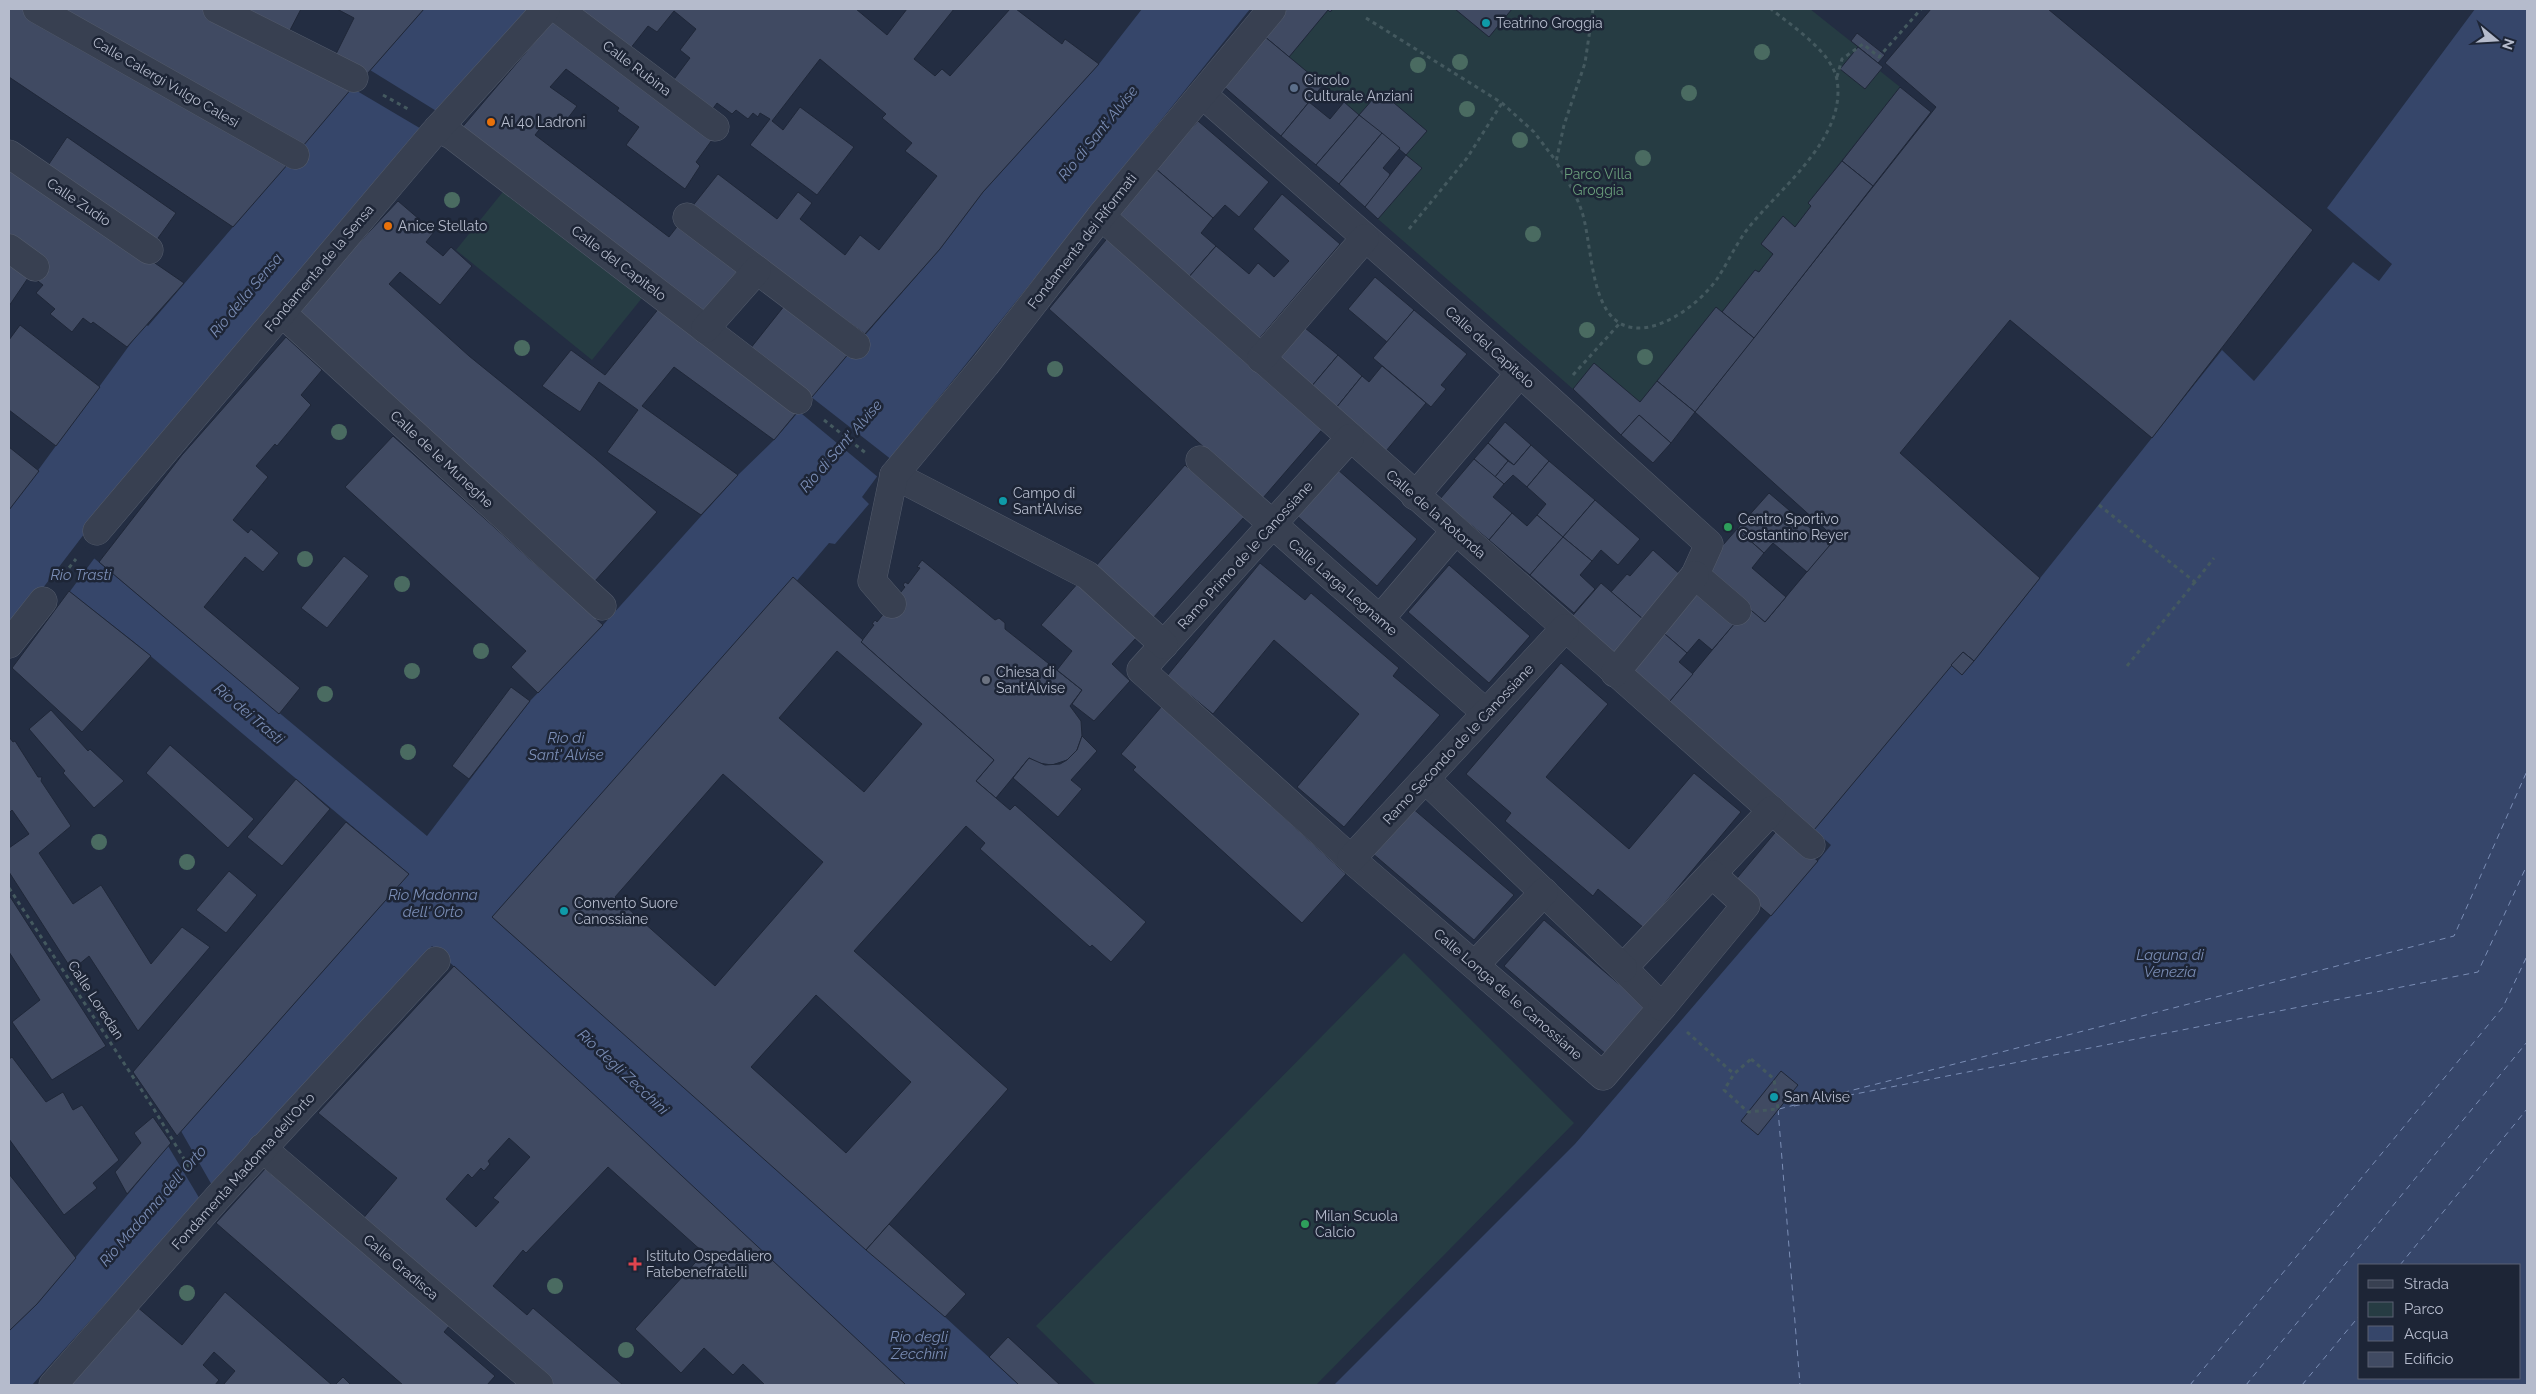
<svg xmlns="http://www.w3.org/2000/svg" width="2536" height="1394" font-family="Raleway,sans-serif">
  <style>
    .green { fill: #263c43 }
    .water { fill: #36466a; fill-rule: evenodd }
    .pier { fill: #232d42 }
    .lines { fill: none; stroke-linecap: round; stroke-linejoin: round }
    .ferry { stroke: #7a8db5; stroke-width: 1; stroke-dasharray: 6 5; stroke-linecap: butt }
    .building { fill: #404a62; stroke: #1f2738; fill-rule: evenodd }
    .street-casing { stroke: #535b6c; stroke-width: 29 }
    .path { stroke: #44595f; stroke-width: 3; stroke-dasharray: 4 4; stroke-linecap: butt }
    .street { stroke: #384051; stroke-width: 28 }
    .tree { fill: #4a6b61 }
    .culture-dot { fill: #0f9aa8; stroke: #1d2536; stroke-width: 2 }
    .service-dot { fill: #5c6f8a; stroke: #1d2536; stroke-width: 2 }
    .food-dot { fill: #e8710a; stroke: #1d2536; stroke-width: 2 }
    .leisure-dot { fill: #2e9e5b; stroke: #1d2536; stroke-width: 2 }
    .worship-dot { fill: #6b7280; stroke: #1d2536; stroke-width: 2 }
    .health-dot { fill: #e0444e; stroke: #1d2536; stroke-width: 2 }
    .labels { text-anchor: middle; stroke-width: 5; stroke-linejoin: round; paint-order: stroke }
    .poi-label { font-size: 14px; fill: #b5bbcc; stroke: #1d2536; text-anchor: start }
    .street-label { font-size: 14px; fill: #b5bbcc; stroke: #1d2536 }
    .park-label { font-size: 14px; fill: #6a9e7b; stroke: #1d2536 }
    .water-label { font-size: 15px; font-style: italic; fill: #7a8db5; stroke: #1d2536 }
  </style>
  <rect width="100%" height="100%" fill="#232d42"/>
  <!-- green -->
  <g class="green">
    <polygon points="1333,9 1455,9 1489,37 1512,9 1810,9 1883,67 1880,71 1900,87 1808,203 1811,206 1795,227 1783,217 1761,244 1773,254 1759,272 1755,270 1722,312 1716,307 1640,402 1595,364 1573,389 1378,219 1421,168 1406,155 1427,131 1380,91 1359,115 1289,57 1328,10 1331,12"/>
    <polygon points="506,188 642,298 592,360 456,250"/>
    <polygon points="1404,953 1574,1123 1316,1385 1096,1385 1036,1326"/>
  </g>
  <!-- water -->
  <g class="water">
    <polygon points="424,9 527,9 350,210 77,544 427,836 530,701 603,625 738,475 774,440 940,249 983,192 1099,64 1142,9 1250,9 890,459 862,497 869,504 835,544 829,543 794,584 492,917 945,1317 1019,1385 906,1385 432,946 302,1086 32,1385 9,1385 9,1331 37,1304 168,1146 409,874 134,642 52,578 9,632 9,510 145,324 148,326 352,88 367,74"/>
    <path d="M 2475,9 L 2527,9 L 2527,1385 L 1334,1385 L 1575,1144 L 1818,861 L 1831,845 L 1814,830 L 1951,665 L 1962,675 L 1974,661 L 2222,350 L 2254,381 L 2353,262 L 2379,281 L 2392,264 L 2327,208 ZM 2360,1265 L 2520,1265 L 2520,1378 L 2360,1378 Z"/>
  </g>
  <!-- pier -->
  <g class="pier">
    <polygon points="370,70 438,112 423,130 352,88"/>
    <polygon points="810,396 892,460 879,478 796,409"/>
    <polygon points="91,525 93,527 80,544 96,556 68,594 52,581 38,598 36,597"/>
    <polygon points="181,1131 213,1187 201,1201 168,1146 176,1134 178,1136"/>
  </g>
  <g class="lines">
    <!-- ferry -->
    <g class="ferry">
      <polyline points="1794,1106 2478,972 2527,865"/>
      <polyline points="1778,1109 1800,1385"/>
      <polyline points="1779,1109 2454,936 2527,771"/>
      <polyline points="2400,1265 2527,1109"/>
      <polyline points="2190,1385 2503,1007 2527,956"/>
      <polyline points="2246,1385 2527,1042"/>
      <polyline points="2302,1385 2360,1315"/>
    </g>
  </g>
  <!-- building -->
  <g class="building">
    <polygon points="9,9 26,9 288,164 233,227 9,77"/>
    <polygon points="59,9 205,9 352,88 303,146"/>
    <polygon points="237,9 301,9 288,34"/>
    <polygon points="337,9 424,9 367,74 334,58 354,18"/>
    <polygon points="567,9 856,9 887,35 907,9 954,9 914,59 935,76 942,69 950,76 1010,9 1016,9 1062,44 1065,39 1099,64 983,192 940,249 865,334 691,208 718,174 777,219 798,192 812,203 800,219 845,255 860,235 879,250 937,176 905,151 912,143 882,118 886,114 820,59 772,121 783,130 800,107 854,147 817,195 750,145 770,119 760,113 758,117 753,113 748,119 736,110 732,114 717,103 709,114 669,86 690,58 680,50 696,29 674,11 657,32 648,26 626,54"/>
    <polygon points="1287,9 1333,9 1330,12 1328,10 1289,57 1264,36"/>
    <polygon points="1455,9 1512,9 1489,37"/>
    <polygon points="1931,9 2048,9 2313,230 2152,438 2010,320 1900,453 2040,578 1974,661 1963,652 1814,830 1669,702 1748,607 1765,622 1835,538 1695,412 1936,107 1885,63"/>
    <polygon points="556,14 717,133 696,162 700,166 685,189 626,145 639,127 617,111 619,108 566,69 550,87 577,106 562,126 549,117 535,135 669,237 680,223 745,273 708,317 459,131 533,44"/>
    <polygon points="1857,33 1885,55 1878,63 1851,41"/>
    <polygon points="1264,36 1323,85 1281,136 1222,85"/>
    <polygon points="1858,47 1883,67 1865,89 1840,69"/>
    <polygon points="1900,87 1931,112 1873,186 1842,161"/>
    <polygon points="1380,91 1427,131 1406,155 1359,115"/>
    <polygon points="1309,102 1330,119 1344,102 1359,115 1316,165 1281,136"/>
    <polygon points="1359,115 1382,133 1339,184 1316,165"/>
    <polygon points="1198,121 1269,182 1239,217 1225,205 1213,218 1156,169"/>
    <polygon points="1382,133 1400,148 1383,168 1390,174 1387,181 1365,207 1339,184"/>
    <polygon points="67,137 176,213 153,245 45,170"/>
    <polygon points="1406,155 1422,168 1378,219 1365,207"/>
    <polygon points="1842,161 1873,186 1754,338 1722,312 1755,270 1759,272 1773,254 1761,244 1783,216 1795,227 1811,206 1808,203"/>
    <polygon points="9,163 184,283 127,347 93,322 91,324 83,318 72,332 50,314 55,309 36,293 43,285 30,275 9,306"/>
    <polygon points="1156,169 1213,218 1201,233 1216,246 1188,278 1116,217"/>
    <polygon points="1282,194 1340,244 1259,339 1188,278 1216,246 1249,274 1258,263 1274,277 1289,261 1253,229"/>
    <polygon points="398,201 434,232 426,242 443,256 451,247 472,266 440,305 400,272 389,284 469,356 595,458 657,512 595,581 297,309"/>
    <polygon points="1110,235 1326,425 1262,499 1049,309"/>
    <polygon points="1375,277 1414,310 1387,342 1348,309"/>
    <polygon points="785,305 850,352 812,397 750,349"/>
    <polygon points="660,307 798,411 774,440 674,367 642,406 738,475 701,515 607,452 638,410 599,382 580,412 542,386 571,350 605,375"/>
    <polygon points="1716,307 1754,338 1695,412 1657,381"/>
    <polygon points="1414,310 1467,354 1441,385 1446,389 1431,407 1373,358"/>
    <polygon points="20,325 100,387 56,446 9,410 9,340"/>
    <polygon points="1305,328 1338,355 1311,387 1278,360"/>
    <polygon points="286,337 322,370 301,395 311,405 277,446 275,444 256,466 268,477 233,520 248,533 251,529 279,553 263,572 245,557 204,607 300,688 279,714 99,562 182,455"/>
    <polygon points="1338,355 1362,376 1336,408 1311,387"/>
    <polygon points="1594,363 1640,402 1657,381 1695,412 1671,443 1639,415 1621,435 1573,389"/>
    <polygon points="1382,366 1426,403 1386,451 1336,408 1362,376 1369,382"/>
    <polygon points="1639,415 1671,443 1653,463 1621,435"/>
    <polygon points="1505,422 1531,445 1514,465 1488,443"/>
    <polygon points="393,436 603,625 538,693 511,667 526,651 345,487"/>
    <polygon points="1488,443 1508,461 1495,477 1474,459"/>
    <polygon points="1531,445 1549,461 1527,487 1513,475 1504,484 1495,477 1508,461 1514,465"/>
    <polygon points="9,447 39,471 9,510"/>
    <polygon points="1474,459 1504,484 1493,497 1512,513 1489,540 1440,499"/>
    <polygon points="1549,461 1595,500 1563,537 1537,515 1546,504 1527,487"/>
    <polygon points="1185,465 1244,517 1153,618 1095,567"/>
    <polygon points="1337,469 1417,539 1377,586 1296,515"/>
    <polygon points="1769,493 1830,545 1807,572 1773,543 1764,553 1737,529"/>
    <polygon points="1595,500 1640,539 1618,565 1601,550 1592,561 1563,537"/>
    <polygon points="1512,513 1527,526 1537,515 1563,537 1530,575 1489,540"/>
    <polygon points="1737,529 1764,553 1752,568 1786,597 1765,622 1702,569"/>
    <polygon points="1563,537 1592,561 1580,575 1595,589 1574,613 1530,575"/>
    <polygon points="1653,550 1682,576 1644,620 1611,592 1627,574 1630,576"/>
    <polygon points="344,556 369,576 327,628 301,608"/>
    <polygon points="922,560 995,620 999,618 1005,623 1005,629 1082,690 1070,706 1081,721 1082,736 1077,750 1067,760 1052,765 1038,763 1029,758 996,798 976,781 994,760 861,642 874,625 872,624 875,620 877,622 905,587 903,585 905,582 908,584 920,568 917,567"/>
    <polygon points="1260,563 1305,600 1311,593 1399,668 1393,676 1440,715 1344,827 1297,787 1359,714 1274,640 1213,714 1167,676"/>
    <polygon points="1449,565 1530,636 1489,683 1408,612"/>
    <path d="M 793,577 L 863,640 L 861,642 L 994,760 L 976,781 L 1010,810 L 1015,805 L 1146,922 L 1111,962 L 1092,945 L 1090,947 L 980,849 L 985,843 L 966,826 L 854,951 L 1008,1089 L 866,1250 L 492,917 ZM 837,651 L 922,724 L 864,792 L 779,718 ZM 723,774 L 823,862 L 715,986 L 615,897 ZM 816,995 L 911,1082 L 846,1153 L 751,1067 Z"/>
    <polygon points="1079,582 1142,636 1138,640 1136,638 1112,664 1130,681 1094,721 1072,704 1082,690 1057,670 1072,651 1041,625"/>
    <polygon points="1601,583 1644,620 1613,658 1568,621"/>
    <polygon points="1694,588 1735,623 1712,650 1699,639 1687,653 1659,629"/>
    <polygon points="69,591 151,656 82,732 12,668"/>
    <polygon points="1659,629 1687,653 1679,662 1693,674 1669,702 1628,666"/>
    <polygon points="1963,652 1974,661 1962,675 1951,665"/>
    <polygon points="1561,663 1608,704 1546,777 1629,849 1694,773 1741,812 1644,928 1598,889 1593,896 1505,821 1511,813 1466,774"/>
    <polygon points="511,687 530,701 469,779 452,766"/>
    <polygon points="1162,706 1346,874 1302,923 1133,770 1136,767 1121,754"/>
    <polygon points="51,710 88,751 90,749 124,781 94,808 63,773 65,771 29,729"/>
    <polygon points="1082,736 1097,751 1071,780 1082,789 1058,817 1013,778 1029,758 1045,765 1060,764 1067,760 1077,750"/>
    <polygon points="9,737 13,742 15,741 38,777 42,777 41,781 71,826 39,853 73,904 101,885 151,964 182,927 210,947 138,1031 89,956 72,970 9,872 9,848 29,834 12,810 9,813"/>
    <polygon points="170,745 254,819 228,848 146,773"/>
    <polygon points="296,779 330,809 282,866 247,837"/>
    <polygon points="1411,807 1514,895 1474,940 1372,853"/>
    <polygon points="346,822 409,874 177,1136 133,1072"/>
    <polygon points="1779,828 1818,861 1771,916 1733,883"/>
    <polygon points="229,871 257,895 226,933 196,910"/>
    <polygon points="9,895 106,1046 52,1080 12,1022 40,1000 9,952"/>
    <polygon points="1544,920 1647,1008 1607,1055 1504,966"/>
    <path d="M 454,966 L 637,1134 L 906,1385 L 765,1385 L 743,1364 L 733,1375 L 704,1348 L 681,1373 L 635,1329 L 704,1253 L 608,1167 L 526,1253 L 523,1250 L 493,1286 L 527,1315 L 533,1308 L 623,1385 L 553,1385 L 361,1221 L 397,1178 L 318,1113 ZM 509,1138 L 530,1157 L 493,1198 L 499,1202 L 476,1227 L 446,1199 L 468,1174 L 472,1178 L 481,1168 L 484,1171 L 490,1164 L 488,1161 Z"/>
    <polygon points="12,1057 46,1102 63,1092 73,1110 82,1105 119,1160 93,1183 97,1188 64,1215 9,1139 9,1059"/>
    <polygon points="1781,1071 1798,1085 1758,1135 1741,1121"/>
    <polygon points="153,1117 171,1143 127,1194 115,1172 141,1143 134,1133"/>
    <polygon points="265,1169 450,1325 444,1332 495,1376 487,1385 403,1385 216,1223"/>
    <polygon points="9,1174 76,1258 37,1304 9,1331"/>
    <polygon points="889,1224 966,1294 945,1317 866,1250"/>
    <polygon points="225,1292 332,1385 226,1385 224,1384 235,1371 214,1352 203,1365 219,1380 215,1385 65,1385 136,1306 182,1345"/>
    <polygon points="1008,1337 1060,1385 1019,1385 989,1357"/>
    <polygon points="343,1377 351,1385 335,1385"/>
  </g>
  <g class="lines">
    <defs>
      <g id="street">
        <polyline points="37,9 295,155"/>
        <polyline points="217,9 354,78"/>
        <polyline points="558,9 715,127"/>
        <polyline points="1202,94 1520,373 1709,544 1695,575 1737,611"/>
        <polyline points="438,128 453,136 798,400"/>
        <polyline points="9,154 149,250"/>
        <polyline points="1101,216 1811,845"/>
        <polyline points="687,217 856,345"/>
        <polyline points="9,248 35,267"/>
        <polyline points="282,313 602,606"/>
        <polyline points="705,329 757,270"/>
        <polyline points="1261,359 1365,238"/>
        <polyline points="1350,438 1141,670 1351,859 1603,1076 1662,1007 1623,968 1772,810"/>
        <polyline points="1200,460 1486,713"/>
        <polyline points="894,475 1087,575 1164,645"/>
        <polyline points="1415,496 1520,373"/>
        <polyline points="97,531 432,135 546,9"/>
        <polyline points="892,604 872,581 894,475 986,364 1101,216 1272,9"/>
        <polyline points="1380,619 1455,531"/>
        <polyline points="9,644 43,601"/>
        <polyline points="1615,673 1695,575"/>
        <polyline points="1425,779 1623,968"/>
        <polyline points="1351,859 1565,628"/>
        <polyline points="1475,965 1544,892"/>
        <polyline points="1662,1007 1746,905 1712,874"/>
        <polyline points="262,1148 539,1385"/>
        <polyline points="53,1385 219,1196 436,961"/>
      </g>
    </defs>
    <!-- street casing -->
    <use href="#street" class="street-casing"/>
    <!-- path -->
    <g class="path">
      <path d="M 1593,9 L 1585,63 L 1564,125 L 1556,162 C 1565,177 1575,192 1581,209 C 1592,239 1589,302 1618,322 C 1649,343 1699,305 1717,279 C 1727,264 1735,246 1746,231 C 1778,189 1847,139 1837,80 C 1832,52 1792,26 1771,9"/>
      <polyline points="1366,18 1502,103 1534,132 1556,161"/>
      <polyline points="1837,77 1842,59 1863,44 1879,57 1921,9"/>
      <polyline points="383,95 408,109"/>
      <polyline points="1409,229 1467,158 1502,103"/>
      <polyline points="1573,375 1620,323"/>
      <polyline points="824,420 867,454"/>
      <polyline points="2099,505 2195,582 2214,558"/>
      <polyline points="64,574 76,559"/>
      <polyline points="2127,666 2195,582"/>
      <polyline points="9,888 152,1106 192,1172"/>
      <polyline points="1687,1032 1734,1074"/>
      <polygon points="1751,1059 1774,1079 1778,1109 1748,1112 1724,1090 1734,1074"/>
    </g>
    <!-- street -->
    <use href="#street" class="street"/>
  </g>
  <!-- trees -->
  <g class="tree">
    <circle cx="1762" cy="52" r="8"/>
    <circle cx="1460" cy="62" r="8"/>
    <circle cx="1418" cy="65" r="8"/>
    <circle cx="1689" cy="93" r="8"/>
    <circle cx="1467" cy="109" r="8"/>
    <circle cx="1520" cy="140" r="8"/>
    <circle cx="1643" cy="158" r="8"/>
    <circle cx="452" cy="200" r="8"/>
    <circle cx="1533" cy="234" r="8"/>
    <circle cx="1587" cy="330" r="8"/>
    <circle cx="522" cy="348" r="8"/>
    <circle cx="1645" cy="357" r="8"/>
    <circle cx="1055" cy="369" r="8"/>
    <circle cx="339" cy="432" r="8"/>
    <circle cx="305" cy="559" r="8"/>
    <circle cx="402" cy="584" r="8"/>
    <circle cx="481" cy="651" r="8"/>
    <circle cx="412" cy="671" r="8"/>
    <circle cx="325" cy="694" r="8"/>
    <circle cx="408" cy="752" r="8"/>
    <circle cx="99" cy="842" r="8"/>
    <circle cx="187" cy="862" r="8"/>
    <circle cx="555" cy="1286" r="8"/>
    <circle cx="187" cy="1293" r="8"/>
    <circle cx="626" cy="1350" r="8"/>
  </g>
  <!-- markers -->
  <g class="culture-dot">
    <circle cx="1486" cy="23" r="5"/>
    <circle cx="1003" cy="501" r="5"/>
    <circle cx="564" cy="911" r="5"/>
    <circle cx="1774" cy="1097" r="5"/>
  </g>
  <circle class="service-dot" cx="1294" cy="88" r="5"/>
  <g class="food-dot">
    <circle cx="491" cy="122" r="5"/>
    <circle cx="388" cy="226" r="5"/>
  </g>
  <g class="leisure-dot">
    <circle cx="1728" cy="527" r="5"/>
    <circle cx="1305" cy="1224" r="5"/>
  </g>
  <circle class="worship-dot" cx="986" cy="680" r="5"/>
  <path class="health-dot" d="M632.5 1256.5h5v5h5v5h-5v5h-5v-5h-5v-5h5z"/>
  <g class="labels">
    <!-- poi labels -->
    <g class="poi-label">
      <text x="1496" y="28">Teatrino Groggia</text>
      <text x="1304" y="85">Circolo<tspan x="1304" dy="16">Culturale Anziani</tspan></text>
      <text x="501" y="127">Ai 40 Ladroni</text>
      <text x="398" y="231">Anice Stellato</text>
      <text x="1013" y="498">Campo di<tspan x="1013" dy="16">Sant'Alvise</tspan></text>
      <text x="1738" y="524">Centro Sportivo<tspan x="1738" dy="16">Costantino Reyer</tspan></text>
      <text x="996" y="677">Chiesa di<tspan x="996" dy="16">Sant'Alvise</tspan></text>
      <text x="574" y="908">Convento Suore<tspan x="574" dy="16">Canossiane</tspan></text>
      <text x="1784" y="1102">San Alvise</text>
      <text x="1315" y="1221">Milan Scuola<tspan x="1315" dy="16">Calcio</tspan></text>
      <text x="646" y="1261">Istituto Ospedaliero<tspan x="646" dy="16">Fatebenefratelli</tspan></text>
    </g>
    <!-- street labels -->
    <g class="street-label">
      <text transform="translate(637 68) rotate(37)" y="5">Calle Rubina</text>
      <text transform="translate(166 82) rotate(30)" y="5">Calle Calergi Vulgo Calesi</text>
      <text transform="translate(79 202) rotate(34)" y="5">Calle Zudio</text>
      <text transform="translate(1082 241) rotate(-52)" y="5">Fondamenta dei Riformati</text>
      <text transform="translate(619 263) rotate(37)" y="5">Calle del Capitelo</text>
      <text transform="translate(319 268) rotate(-50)" y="5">Fondamenta de la Sensa</text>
      <text transform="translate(1490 347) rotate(42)" y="5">Calle del Capitelo</text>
      <text transform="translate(442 459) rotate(43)" y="5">Calle de le Muneghe</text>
      <text transform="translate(1436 514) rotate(41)" y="5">Calle de la Rotonda</text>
      <text transform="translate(1245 555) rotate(-48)" y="5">Ramo Primo de le Canossiane</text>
      <text transform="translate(1343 587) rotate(41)" y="5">Calle Larga Legname</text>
      <text transform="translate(1458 744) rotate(-47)" y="5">Ramo Secondo de le Canossiane</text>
      <text transform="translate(1508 994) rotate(41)" y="5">Calle Longa de le Canossiane</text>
      <text transform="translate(96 1000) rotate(57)" y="5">Calle Loredan</text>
      <text transform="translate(243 1171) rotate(-48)" y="5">Fondamenta Madonna dell'Orto</text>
      <text transform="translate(401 1267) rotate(40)" y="5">Calle Gradisca</text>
    </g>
    <!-- park labels -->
    <g class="park-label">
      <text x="1598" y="179">Parco Villa<tspan x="1598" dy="16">Groggia</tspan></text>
    </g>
    <!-- water labels -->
    <g class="water-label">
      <text transform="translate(1098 133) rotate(-51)" y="5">Rio di Sant' Alvise</text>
      <text transform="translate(246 295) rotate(-50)" y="5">Rio della Sensa</text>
      <text transform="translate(841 446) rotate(-49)" y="5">Rio di Sant' Alvise</text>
      <text x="81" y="580">Rio Trasti</text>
      <text transform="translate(249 714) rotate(40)" y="5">Rio dei Trasti</text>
      <text x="566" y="743">Rio di<tspan x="566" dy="17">Sant' Alvise</tspan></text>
      <text x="433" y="900">Rio Madonna<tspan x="433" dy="17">dell' Orto</tspan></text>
      <text x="2170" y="960">Laguna di<tspan x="2170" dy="17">Venezia</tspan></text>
      <text transform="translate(623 1072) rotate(43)" y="5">Rio degli Zecchini</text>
      <text transform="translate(153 1206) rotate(-49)" y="5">Rio Madonna dell' Orto</text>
      <text x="919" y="1342">Rio degli<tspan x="919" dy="17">Zecchini</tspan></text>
    </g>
  </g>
  <!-- border -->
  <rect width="2536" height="1394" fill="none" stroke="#b5bbcc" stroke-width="20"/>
  <!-- legend -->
  <rect x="2358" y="1264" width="162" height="115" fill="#1d2536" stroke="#5a6172"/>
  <rect x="2368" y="1280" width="25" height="8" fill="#384051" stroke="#5a6172"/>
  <text x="2404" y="1289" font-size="15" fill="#b5bbcc">Strada</text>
  <rect x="2368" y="1302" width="25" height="15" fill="#263c43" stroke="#5a6172"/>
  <text x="2404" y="1314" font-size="15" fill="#b5bbcc">Parco</text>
  <rect x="2368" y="1326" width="25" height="15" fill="#36466a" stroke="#5a6172"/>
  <text x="2404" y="1339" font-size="15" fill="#b5bbcc">Acqua</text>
  <rect x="2368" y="1352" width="25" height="15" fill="#404a62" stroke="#5a6172"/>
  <text x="2404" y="1364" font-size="15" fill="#b5bbcc">Edificio</text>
  <!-- north arrow -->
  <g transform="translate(2496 40) rotate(108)" stroke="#1d2536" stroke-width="4" paint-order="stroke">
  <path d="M0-4L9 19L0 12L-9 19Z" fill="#b5bbcc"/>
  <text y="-8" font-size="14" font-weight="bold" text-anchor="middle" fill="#b5bbcc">N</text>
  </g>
</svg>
